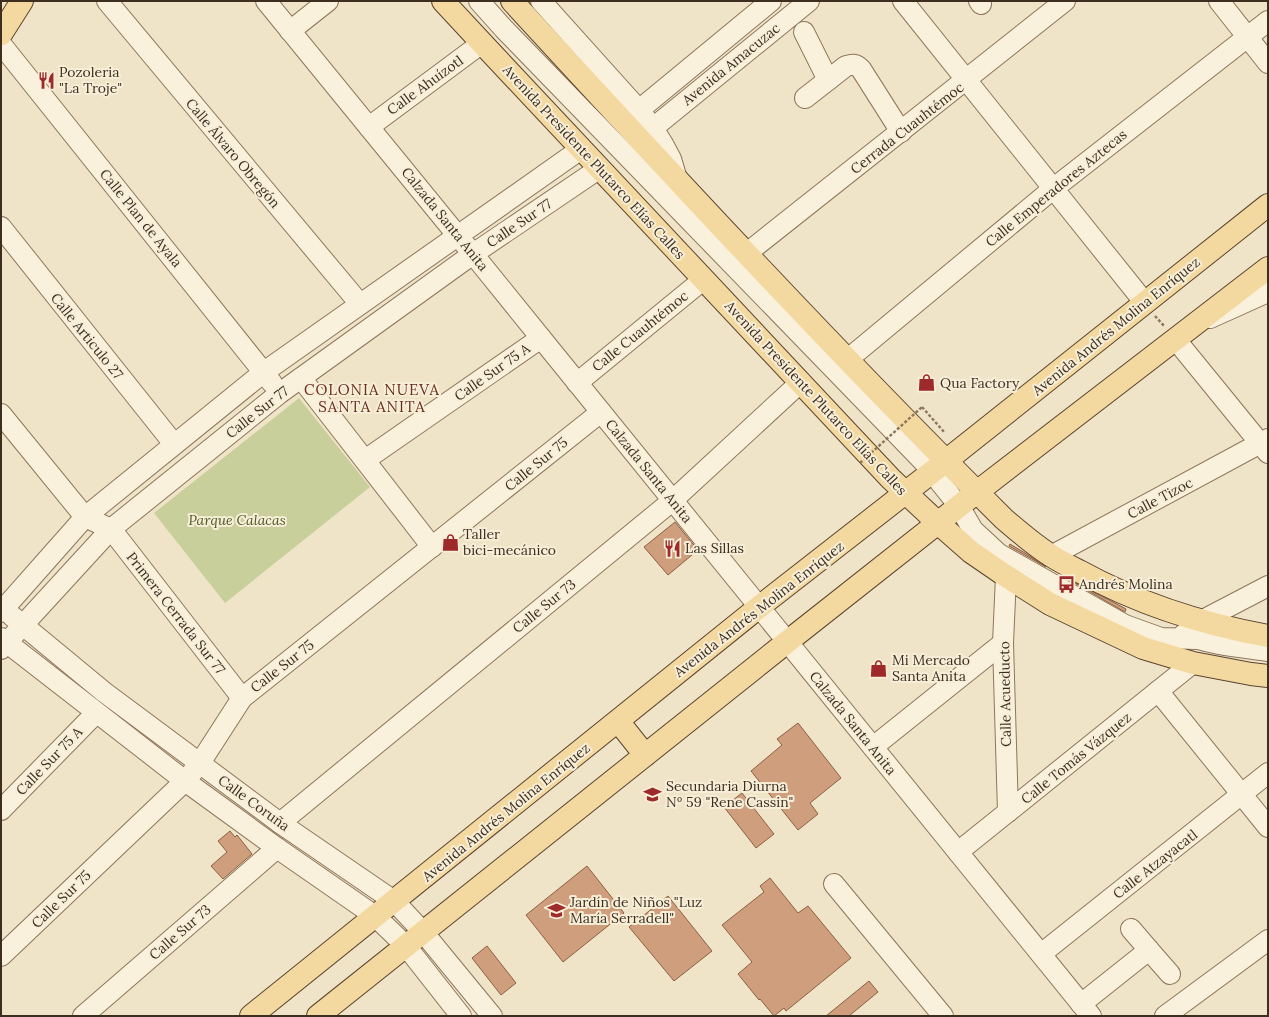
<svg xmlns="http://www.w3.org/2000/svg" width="1269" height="1017" font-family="Lora,serif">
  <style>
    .green { fill: #c9cf9b }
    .building { fill: #cf9f7d; stroke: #8d5f41 }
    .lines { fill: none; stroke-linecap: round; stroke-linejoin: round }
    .minor-casing { stroke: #8d765c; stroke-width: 22 }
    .major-casing { stroke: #5b4430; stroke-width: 24 }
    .path { stroke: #8d765c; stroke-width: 2.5; stroke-dasharray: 3 2; stroke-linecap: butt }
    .minor { stroke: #faf1dc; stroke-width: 20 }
    .major { stroke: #f3d9a0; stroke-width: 22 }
    .path-bridge { stroke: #8d765c; stroke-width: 2.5; stroke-dasharray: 3 2; stroke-linecap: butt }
    .labels { text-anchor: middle; stroke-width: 4; stroke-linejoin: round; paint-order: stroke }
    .street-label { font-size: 14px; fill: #3d2e20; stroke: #f7eed8 }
    .poi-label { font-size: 14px; fill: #3d2e20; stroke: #f7eed8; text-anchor: start }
    .park-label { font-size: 14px; font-style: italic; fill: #4d5a26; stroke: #f7eed8 }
    .neighbourhood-label { font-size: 15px; letter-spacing: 1px; fill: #6b2e1e; stroke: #f7eed8 }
  </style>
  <rect width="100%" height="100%" fill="#f0e4c8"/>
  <!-- green -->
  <polygon class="green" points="299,398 370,487 225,603 154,513"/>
  <!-- building -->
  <g class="building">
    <polygon points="675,522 698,550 668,575 644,547"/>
    <polygon points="1010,544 1025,553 1046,567 1009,546"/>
    <polygon points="1064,577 1113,602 1126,609 1125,612"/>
    <polygon points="798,723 841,778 810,803 818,814 798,830 751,771 782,745 777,739"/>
    <polygon points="742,793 774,834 756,848 724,807"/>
    <polygon points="230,831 235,837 237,835 252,854 223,879 211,866 227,852 218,841"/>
    <polygon points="587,866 624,913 563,962 526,915"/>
    <polygon points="770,878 798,913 808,906 851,958 786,1011 784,1008 774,1016 760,999 759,1000 738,974 752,962 722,925 764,892 760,886"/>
    <polygon points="668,896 712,951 674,981 629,927"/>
    <polygon points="487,946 516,983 501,995 472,958"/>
    <polygon points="869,981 878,992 849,1016 826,1016"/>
  </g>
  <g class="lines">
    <defs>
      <g id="minor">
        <polyline points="107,1 360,304"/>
        <polyline points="266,1 457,235 473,254 541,338 1091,1016"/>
        <polyline points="479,1 504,29 923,461 959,506 973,530 999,554 1125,625 1161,638 1196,639"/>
        <polyline points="541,1 639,110 653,128 663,144 671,159 677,179"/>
        <polyline points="903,1 1145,303"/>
        <polyline points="979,1 981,4"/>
        <polyline points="1219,1 1268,63"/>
        <polyline points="290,31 328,1"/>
        <polyline points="804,32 828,80"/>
        <polyline points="1,44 272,383"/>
        <path d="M 805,98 L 846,66 C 853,64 856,64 861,69 L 901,132"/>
        <polyline points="639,110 771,1"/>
        <polyline points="369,127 482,43"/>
        <polyline points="653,128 809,1"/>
        <polyline points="1,227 174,444"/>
        <polyline points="747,253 1065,1"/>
        <polyline points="1210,318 1268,292"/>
        <polyline points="1176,340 1268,453"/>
        <polyline points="847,360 1054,188 1268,21"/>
        <polyline points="301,378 432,547"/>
        <polyline points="577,383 704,279"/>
        <polyline points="1,414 85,517 111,529 242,698"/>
        <polyline points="365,460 541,338"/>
        <polyline points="1051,556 1268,439"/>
        <polyline points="1006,576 1003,643 1008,812"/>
        <polyline points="1,612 85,517 264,372 581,149"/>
        <polyline points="12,616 104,692 280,823 394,901 423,932 492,1016"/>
        <polyline points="1201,621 1268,586"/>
        <path d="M 1184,634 C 1211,645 1240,647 1268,651"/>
        <polyline points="1,638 185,781 277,848 375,916 406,946 461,1016"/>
        <polyline points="1,649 111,529 280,393 473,254 600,168"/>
        <polyline points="1158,691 1268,827"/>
        <polyline points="873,747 1003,643"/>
        <polyline points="1,810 96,713"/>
        <polyline points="280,823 672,501 801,382"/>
        <polyline points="958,852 1193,663"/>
        <polyline points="834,884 943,1016"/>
        <polyline points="1149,950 1170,974"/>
        <polyline points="1041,954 1268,773"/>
        <polyline points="1,956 185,781 200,763 242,698 601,412"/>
        <polyline points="1081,1004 1149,950 1131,929"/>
        <polyline points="83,1016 277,848"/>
        <polyline points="1165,1016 1268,940"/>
      </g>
      <g id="major">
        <polyline points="443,1 482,43 891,479 938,523 971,552 1006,576 1050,604 1143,648 1193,663 1251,674 1268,676"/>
        <path d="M 512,1 C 673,176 835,351 1004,519 C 1019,532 1033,544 1050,555 C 1059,561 1069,566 1079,571 C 1137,603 1202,624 1268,636"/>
        <polyline points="1,34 22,1"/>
        <polyline points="618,721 645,755"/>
        <polyline points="251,1016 759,607 932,472 1268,205"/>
        <polyline points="318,1016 787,642 977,492 1268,268"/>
      </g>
    </defs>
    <!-- minor casing -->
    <use href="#minor" class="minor-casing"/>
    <!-- major casing -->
    <use href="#major" class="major-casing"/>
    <!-- path -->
    <g class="path">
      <polyline points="1155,316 1165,327"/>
      <polyline points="922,407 945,433"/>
    </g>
    <!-- minor -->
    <use href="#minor" class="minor"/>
    <!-- major -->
    <use href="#major" class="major"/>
    <!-- path-bridge -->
    <polyline class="path-bridge" points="860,463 922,407"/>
  </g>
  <!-- icons -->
  <defs>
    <symbol id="restaurant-bare" viewBox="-9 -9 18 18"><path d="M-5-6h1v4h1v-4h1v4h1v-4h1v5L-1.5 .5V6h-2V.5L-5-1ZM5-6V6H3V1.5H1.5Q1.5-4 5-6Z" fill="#9e2a2b" stroke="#f7eed8" stroke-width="2.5" paint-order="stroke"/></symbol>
    <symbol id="shop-bare" viewBox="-9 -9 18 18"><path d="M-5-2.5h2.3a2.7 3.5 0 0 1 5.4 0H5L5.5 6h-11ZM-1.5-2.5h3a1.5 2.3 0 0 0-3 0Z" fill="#9e2a2b" stroke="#f7eed8" stroke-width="2.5" paint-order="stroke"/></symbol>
    <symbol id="bus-bare" viewBox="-9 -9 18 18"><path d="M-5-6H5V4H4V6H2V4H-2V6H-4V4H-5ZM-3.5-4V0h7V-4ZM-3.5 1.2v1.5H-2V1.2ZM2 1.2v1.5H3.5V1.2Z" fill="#9e2a2b" stroke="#f7eed8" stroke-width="2.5" paint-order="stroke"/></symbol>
    <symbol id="school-bare" viewBox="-9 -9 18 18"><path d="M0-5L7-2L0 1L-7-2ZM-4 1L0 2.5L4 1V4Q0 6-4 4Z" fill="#9e2a2b" stroke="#f7eed8" stroke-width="2.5" paint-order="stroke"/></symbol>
  </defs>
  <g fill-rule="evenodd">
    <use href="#restaurant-bare" x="34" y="68" width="25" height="25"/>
    <use href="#shop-bare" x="914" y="370" width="25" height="25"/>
    <use href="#shop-bare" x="438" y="530" width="25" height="25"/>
    <use href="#restaurant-bare" x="660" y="536" width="25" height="25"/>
    <use href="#bus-bare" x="1054" y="572" width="25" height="25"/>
    <use href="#shop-bare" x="866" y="656" width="25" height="25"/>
    <use href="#school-bare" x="640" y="782" width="25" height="25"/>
    <use href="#school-bare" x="544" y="898" width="25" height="25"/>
  </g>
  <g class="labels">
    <!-- street labels -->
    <g class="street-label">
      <text transform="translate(731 64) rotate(-39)" y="5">Avenida Amacuzac</text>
      <text transform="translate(425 85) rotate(-36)" y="5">Calle Ahuízotl</text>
      <text transform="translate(907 128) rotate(-38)" y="5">Cerrada Cuauhtémoc</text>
      <text transform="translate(233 153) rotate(50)" y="5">Calle Álvaro Obregón</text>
      <text transform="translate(594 162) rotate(47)" y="5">Avenida Presidente Plutarco Elías Calles</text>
      <text transform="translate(1056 188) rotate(-39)" y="5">Calle Emperadores Aztecas</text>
      <text transform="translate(141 218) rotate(51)" y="5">Calle Plan de Ayala</text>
      <text transform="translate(445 219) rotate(51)" y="5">Calzada Santa Anita</text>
      <text transform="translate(519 223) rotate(-34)" y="5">Calle Sur 77</text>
      <text transform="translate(1116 326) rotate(-39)" y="5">Avenida Andrés Molina Enríquez</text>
      <text transform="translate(640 331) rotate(-39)" y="5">Calle Cuauhtémoc</text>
      <text transform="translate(87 336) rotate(51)" y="5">Calle Articulo 27</text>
      <text transform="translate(492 372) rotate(-35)" y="5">Calle Sur 75 A</text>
      <text transform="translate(816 398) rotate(47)" y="5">Avenida Presidente Plutarco Elías Calles</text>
      <text transform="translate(257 412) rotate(-38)" y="5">Calle Sur 77</text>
      <text transform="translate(536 464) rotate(-39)" y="5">Calle Sur 75</text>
      <text transform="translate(649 471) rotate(51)" y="5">Calzada Santa Anita</text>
      <text transform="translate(1160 498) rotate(-28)" y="5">Calle Tizoc</text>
      <text transform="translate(544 606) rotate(-39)" y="5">Calle Sur 73</text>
      <text transform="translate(759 609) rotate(-38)" y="5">Avenida Andrés Molina Enríquez</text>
      <text transform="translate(176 613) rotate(52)" y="5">Primera Cerrada Sur 77</text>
      <text transform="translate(282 666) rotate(-38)" y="5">Calle Sur 75</text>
      <text transform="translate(1005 694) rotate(-91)" y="5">Calle Acueducto</text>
      <text transform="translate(853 723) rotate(51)" y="5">Calzada Santa Anita</text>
      <text transform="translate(1076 758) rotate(-39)" y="5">Calle Tomás Vázquez</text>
      <text transform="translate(49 761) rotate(-46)" y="5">Calle Sur 75 A</text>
      <text transform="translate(254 803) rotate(36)" y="5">Calle Coruña</text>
      <text transform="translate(506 812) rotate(-39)" y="5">Avenida Andrés Molina Enríquez</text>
      <text transform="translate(1155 864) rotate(-38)" y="5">Calle Atzayacatl</text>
      <text transform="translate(61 899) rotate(-44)" y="5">Calle Sur 75</text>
      <text transform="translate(180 932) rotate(-41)" y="5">Calle Sur 73</text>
    </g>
    <!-- poi labels -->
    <g class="poi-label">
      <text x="59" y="77">Pozoleria<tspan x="59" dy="16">"La Troje"</tspan></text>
      <text x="940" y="388">Qua Factory</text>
      <text x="463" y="539">Taller<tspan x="463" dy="16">bici-mecánico</tspan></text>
      <text x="685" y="553">Las Sillas</text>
      <text x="1079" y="589">Andrés Molina</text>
      <text x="892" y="665">Mi Mercado<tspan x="892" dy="16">Santa Anita</tspan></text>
      <text x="666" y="791">Secundaria Diurna<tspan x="666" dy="16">N° 59 "Rene Cassin"</tspan></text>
      <text x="570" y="907">Jardín de Niños "Luz<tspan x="570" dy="16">María Serradell"</tspan></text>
    </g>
    <!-- park labels -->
    <g class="park-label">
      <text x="237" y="525">Parque Calacas</text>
    </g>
    <!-- neighbourhood labels -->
    <g class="neighbourhood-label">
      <text x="372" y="395">COLONIA NUEVA<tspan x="372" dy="17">SANTA ANITA</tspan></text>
    </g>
  </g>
  <!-- border -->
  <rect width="1269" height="1017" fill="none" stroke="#3d2e20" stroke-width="4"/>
</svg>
